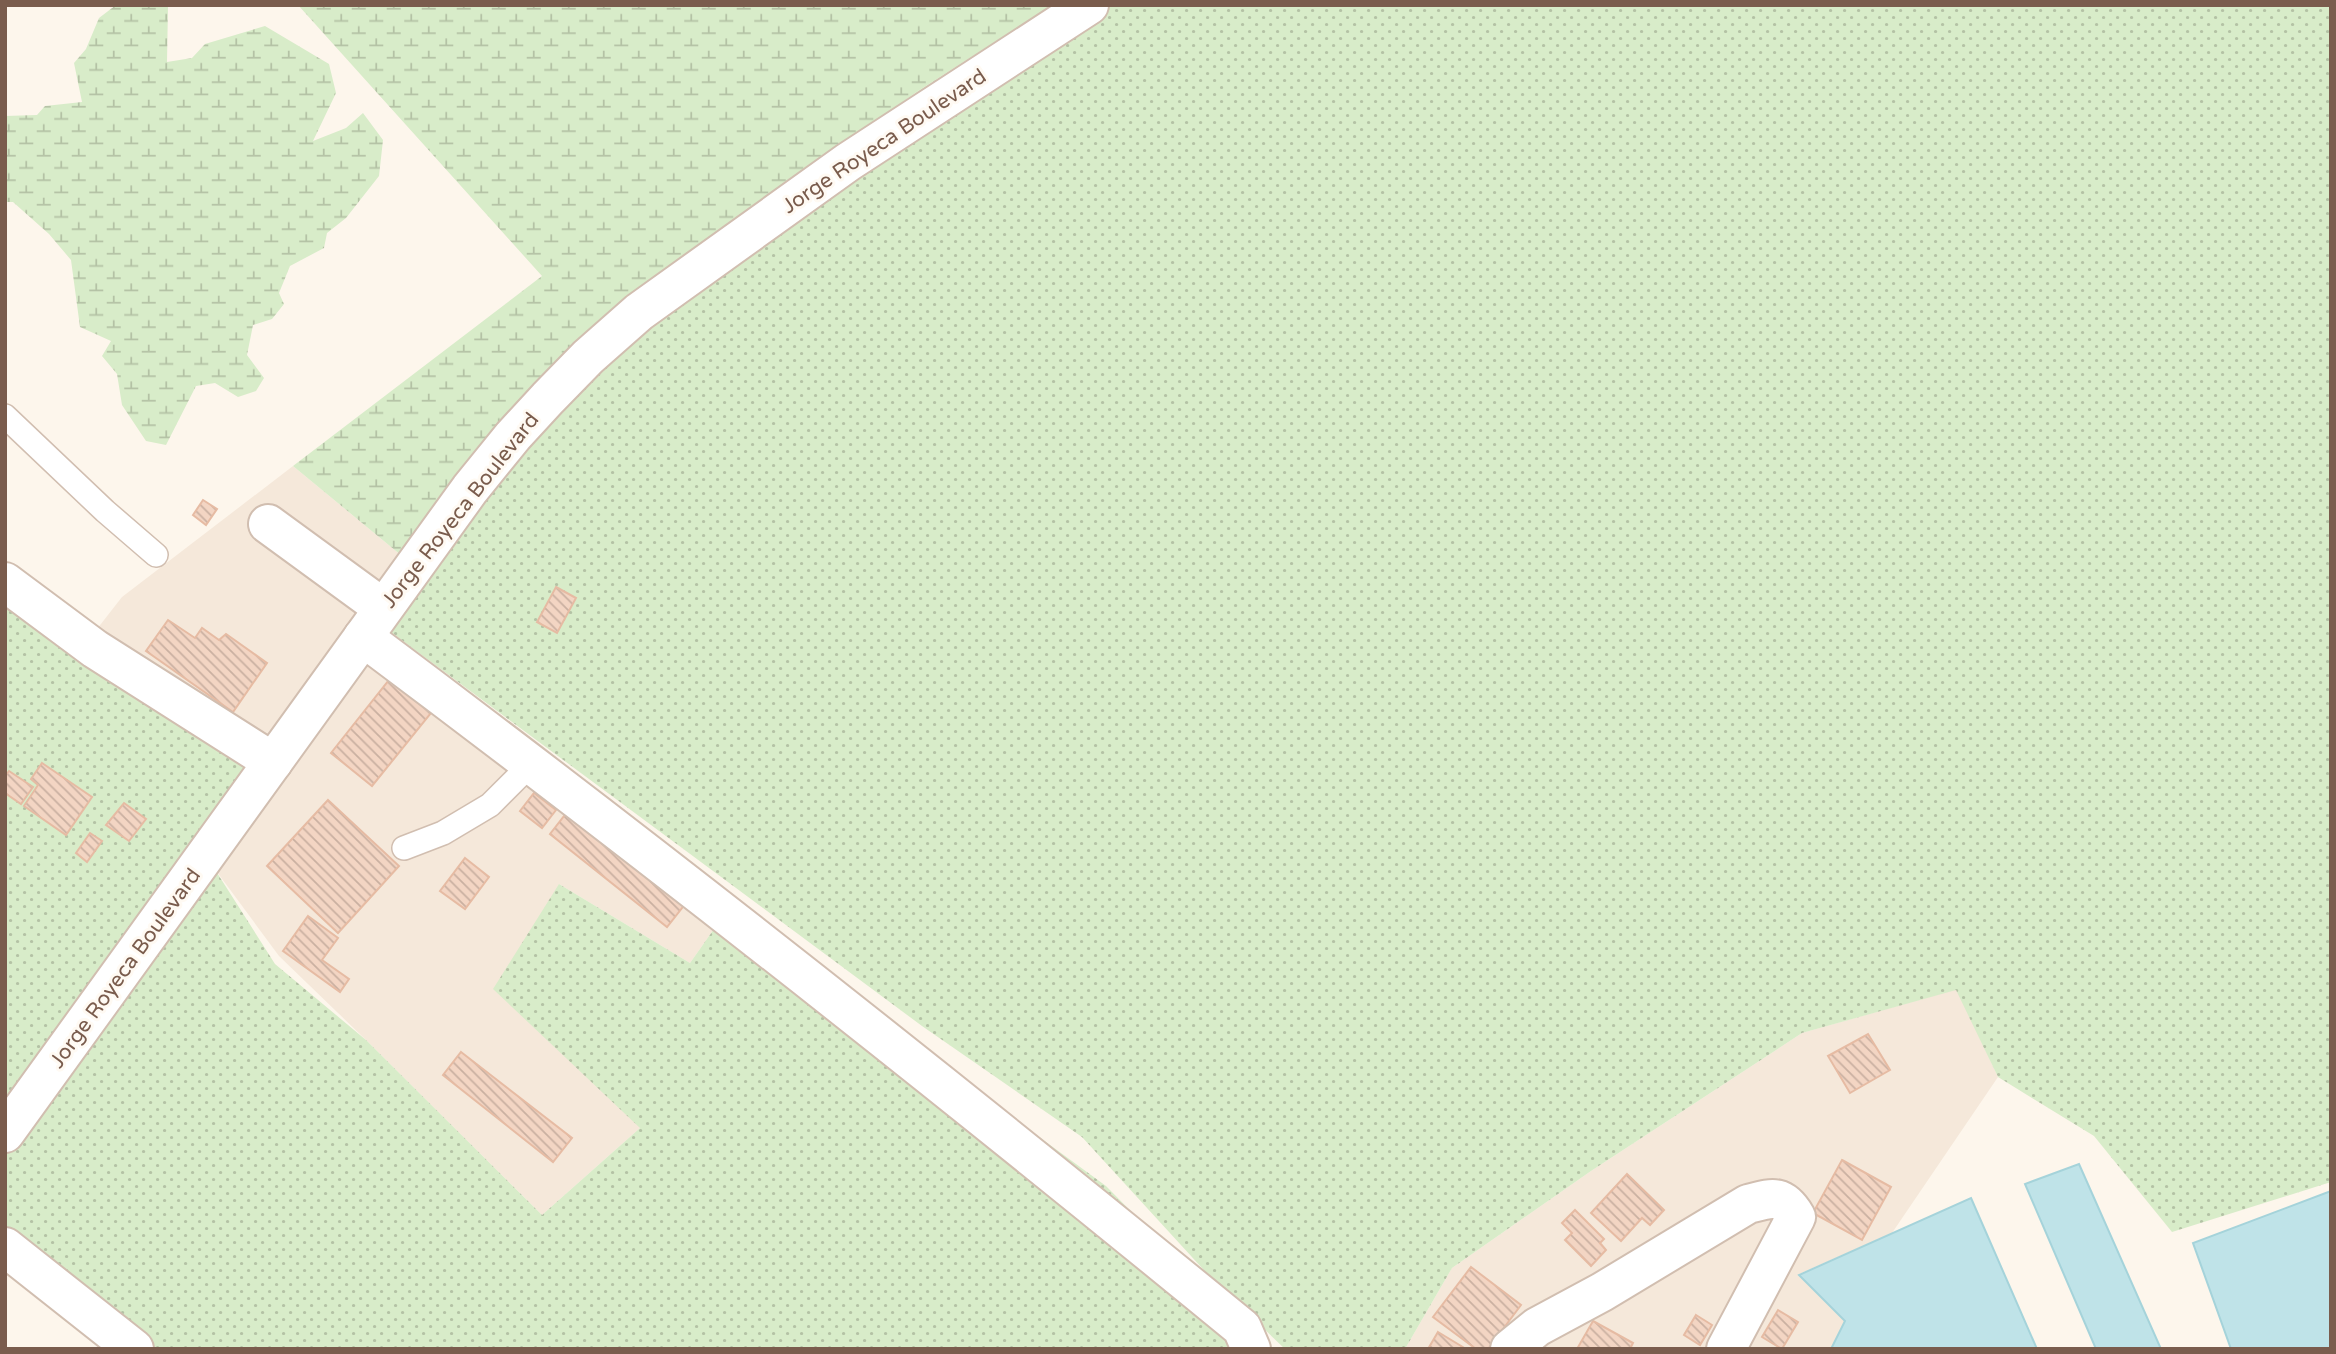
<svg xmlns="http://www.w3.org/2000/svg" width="2336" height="1354" font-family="'Varela Round',sans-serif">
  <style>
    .residential { fill: #f5e8da }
    .grass { fill: url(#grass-dots) }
    .wetland { fill: url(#wetland-marsh) }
    .water { fill: #bfe3e8; stroke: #a5d3da; stroke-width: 2 }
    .building { fill: url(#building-back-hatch); stroke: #e6bba3; stroke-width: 2 }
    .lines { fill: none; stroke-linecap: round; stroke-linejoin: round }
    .service-casing { stroke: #d1beb0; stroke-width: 26 }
    .minor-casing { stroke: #d1beb0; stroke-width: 42 }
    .tertiary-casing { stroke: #d1beb0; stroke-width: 42 }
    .service { stroke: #fff; stroke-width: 23 }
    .minor { stroke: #fff; stroke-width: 38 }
    .tertiary { stroke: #fff; stroke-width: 38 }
    .labels { text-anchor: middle; stroke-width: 6; stroke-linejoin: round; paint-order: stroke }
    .street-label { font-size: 21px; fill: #7a5c4d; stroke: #fffaf3 }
  </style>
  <defs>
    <pattern id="grass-dots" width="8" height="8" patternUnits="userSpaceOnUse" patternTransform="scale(1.75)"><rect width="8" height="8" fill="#d8ecc9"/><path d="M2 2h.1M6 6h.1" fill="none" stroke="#b4c2a5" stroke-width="1.8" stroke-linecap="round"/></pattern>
    <pattern id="wetland-marsh" width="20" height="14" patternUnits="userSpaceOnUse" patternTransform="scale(1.75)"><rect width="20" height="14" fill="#d8ecc9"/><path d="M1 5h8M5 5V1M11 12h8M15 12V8" fill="none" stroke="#b4c2a5"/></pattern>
    <pattern id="building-back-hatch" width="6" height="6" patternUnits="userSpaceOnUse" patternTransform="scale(1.75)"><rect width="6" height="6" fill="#f3d5c3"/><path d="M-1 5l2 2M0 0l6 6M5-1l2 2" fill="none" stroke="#cab0a1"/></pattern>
  </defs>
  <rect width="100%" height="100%" fill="#fdf6ec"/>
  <!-- residential -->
  <g class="residential">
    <polygon points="293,466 425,575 384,627 733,902 690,963 559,884 640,1128 542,1215 366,1040 279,956 214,868 97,629 122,597"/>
    <polygon points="1957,989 1998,1077 1892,1233 1799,1274 1845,1321 1831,1349 1405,1349 1452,1268 1591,1171 1802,1033"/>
  </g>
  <!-- grass -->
  <g class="grass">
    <polygon points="1053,5 2331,5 2331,1182 2172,1232 2094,1136 1998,1077 1956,990 1802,1033 1591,1171 1452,1268 1405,1349 1285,1349 1213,1280 1082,1137 922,1026 384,627 620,319 918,91"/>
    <polygon points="5,565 294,762 5,1118"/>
    <polygon points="214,868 275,964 366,1040 542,1215 640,1128 493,989 559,884 690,963 733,902 1012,1117 1106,1186 1267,1349 128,1349 5,1258 5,1145"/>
  </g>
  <!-- wetland -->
  <g class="wetland">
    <polygon points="116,5 168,6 167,62 192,58 205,44 265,26 329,64 336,93 313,141 346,128 363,113 383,140 379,176 346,218 327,233 324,248 290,266 279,293 284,304 272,319 253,325 247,355 264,378 256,391 238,397 215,383 196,386 166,445 146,441 122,405 117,374 102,356 111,341 80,327 71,260 49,234 13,202 5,202 5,116 37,115 45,106 82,102 74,63 86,49 99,18"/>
    <polygon points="298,5 1053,5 918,91 737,221 620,319 425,575 293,466 542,276"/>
  </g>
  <!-- water -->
  <g class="water">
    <polygon points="2079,1164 2161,1349 2096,1349 2025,1184"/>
    <polygon points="2331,1191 2331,1349 2231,1349 2193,1243"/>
    <polygon points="1971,1198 2037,1349 1831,1349 1845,1321 1799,1275"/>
  </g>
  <!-- building -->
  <g class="building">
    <polygon points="203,500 217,509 206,525 193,515"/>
    <polygon points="556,587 576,598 557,633 537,622"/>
    <polygon points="168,620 195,638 202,628 219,640 226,634 267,663 233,712 146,651"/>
    <polygon points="389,680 431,713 372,786 331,753"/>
    <polygon points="42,763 92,797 66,835 24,806 38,785 31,779"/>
    <polygon points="9,771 33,787 21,804 5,793 5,776"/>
    <polygon points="534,793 556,810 542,828 520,811"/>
    <polygon points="328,800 399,866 338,933 267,866"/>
    <polygon points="124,803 146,819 129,841 106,825"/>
    <polygon points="568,811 686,903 667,927 550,834"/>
    <polygon points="90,833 102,841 87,862 76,853"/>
    <polygon points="465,858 489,877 465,909 440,891"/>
    <polygon points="308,916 338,938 322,960 349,979 340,992 283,951"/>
    <polygon points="1868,1034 1890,1070 1850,1093 1828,1056"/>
    <polygon points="461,1052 572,1138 553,1162 443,1075"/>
    <polygon points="1842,1160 1891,1187 1862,1240 1813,1213"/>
    <polygon points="1627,1174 1664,1210 1650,1225 1642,1218 1621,1241 1591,1213"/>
    <polygon points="1575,1210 1604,1239 1600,1243 1606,1250 1591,1266 1565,1240 1572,1233 1562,1223"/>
    <polygon points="1471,1267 1521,1305 1488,1349 1476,1349 1433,1317"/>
    <polygon points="1778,1310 1798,1322 1782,1349 1762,1337"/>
    <polygon points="1696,1315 1712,1325 1700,1345 1684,1335"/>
    <polygon points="1593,1321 1633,1343 1630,1349 1577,1349"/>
    <polygon points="1438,1332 1466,1349 1428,1349"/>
  </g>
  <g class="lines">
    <defs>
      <g id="service">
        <polyline points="5,416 105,511 156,555"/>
        <polyline points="404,848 443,833 490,805 532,763"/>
      </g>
      <g id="minor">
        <polyline points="268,524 383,608"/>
        <polyline points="5,582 95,649 273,762"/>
        <path d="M 363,637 C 661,860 954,1092 1242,1328 L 1251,1349"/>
        <polyline points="5,1247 134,1349"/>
        <path d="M 1510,1349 L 1537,1327 L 1602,1292 L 1748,1204 C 1772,1198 1782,1193 1796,1217 L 1726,1349"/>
      </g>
      <polyline id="tertiary" points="5,1133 470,489 513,436 548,398 588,357 639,312 848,162 1089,5"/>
    </defs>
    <!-- service casing -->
    <use href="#service" class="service-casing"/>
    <!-- minor casing -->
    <use href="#minor" class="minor-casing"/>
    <!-- tertiary casing -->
    <use href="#tertiary" class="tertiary-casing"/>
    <!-- service -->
    <use href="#service" class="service"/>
    <!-- minor -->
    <use href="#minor" class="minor"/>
    <!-- tertiary -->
    <use href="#tertiary" class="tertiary"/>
  </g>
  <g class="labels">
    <!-- street labels -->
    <g class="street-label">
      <text transform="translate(884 141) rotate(-34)" y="7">Jorge Royeca Boulevard</text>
      <text transform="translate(460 510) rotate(-52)" y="7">Jorge Royeca Boulevard</text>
      <text transform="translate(125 968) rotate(-54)" y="7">Jorge Royeca Boulevard</text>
    </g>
  </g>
  <!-- border -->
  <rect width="2336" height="1354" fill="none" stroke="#7a5c4d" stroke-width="14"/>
</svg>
